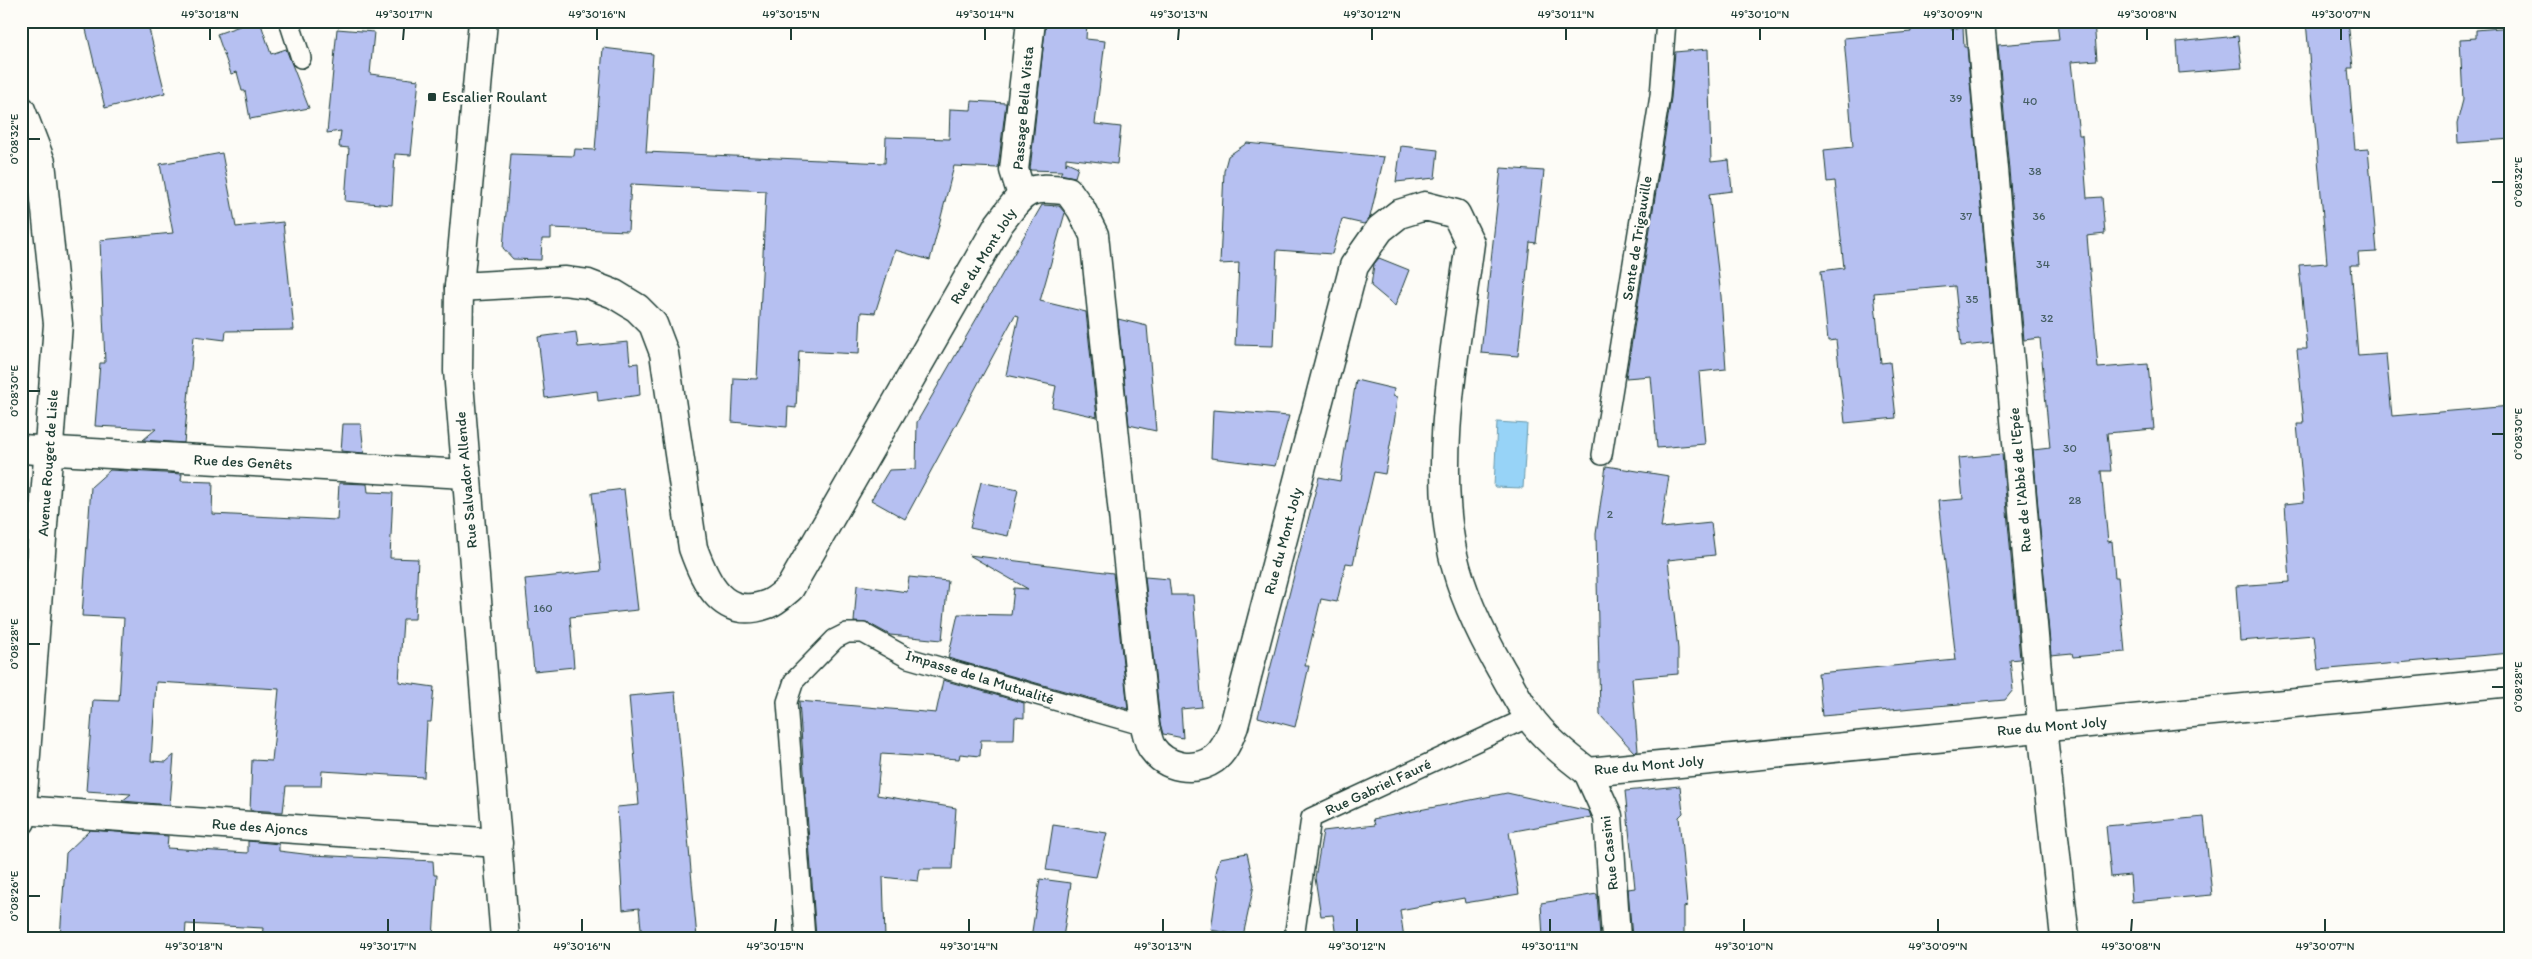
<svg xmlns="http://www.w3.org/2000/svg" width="2532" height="959" font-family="Itim,sans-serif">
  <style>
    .water { fill: #97d3f7; stroke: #6797a9 }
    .building { fill: #b6c0f1; stroke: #1f3d34 }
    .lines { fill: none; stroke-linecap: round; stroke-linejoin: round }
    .lane-casing { stroke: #1f3d34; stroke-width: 22 }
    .street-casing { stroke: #1f3d34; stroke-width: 31 }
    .secondary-casing { stroke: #1f3d34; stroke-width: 31 }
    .lane { stroke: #fdfcf7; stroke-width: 19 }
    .street { stroke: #fdfcf7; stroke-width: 28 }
    .secondary { stroke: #fdfcf7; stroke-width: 28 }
    .ticks { fill: none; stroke: #1f3d34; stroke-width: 2 }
    .poi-dot { fill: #1f3d34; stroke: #fdfcf7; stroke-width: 2 }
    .labels { text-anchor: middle; stroke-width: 5; stroke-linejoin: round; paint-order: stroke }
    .number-label { font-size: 12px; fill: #455e63 }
    .poi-label { font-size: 15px; fill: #1f3d34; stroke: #fdfcf7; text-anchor: start }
    .street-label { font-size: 15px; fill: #1f3d34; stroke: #fdfcf7 }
    .neatline { fill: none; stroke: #1f3d34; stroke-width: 2 }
    .ticks-label { font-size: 12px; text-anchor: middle; fill: #1f3d34 }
  </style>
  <rect width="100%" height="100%" fill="#fdfcf7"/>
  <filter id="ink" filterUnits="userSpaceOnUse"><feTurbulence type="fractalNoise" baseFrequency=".02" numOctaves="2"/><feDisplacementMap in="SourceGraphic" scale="10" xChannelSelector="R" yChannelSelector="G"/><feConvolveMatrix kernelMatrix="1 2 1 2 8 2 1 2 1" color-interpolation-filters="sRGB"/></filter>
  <g filter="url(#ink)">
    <!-- water -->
    <polygon class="water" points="1497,422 1527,424 1523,488 1494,487"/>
    <!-- building -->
    <g class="building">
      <polygon points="84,21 147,21 165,93 105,108"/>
      <polygon points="254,21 260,21 271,54 286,49 309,108 250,119 245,91 242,91 237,72 231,74 217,34"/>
      <polygon points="1046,21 1087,21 1086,39 1105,41 1095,124 1121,127 1117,164 1066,158 1066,165 1067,162 1078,167 1075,177 1060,174 1062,171 1030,170"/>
      <polygon points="1910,21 1950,21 1951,29 1963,27 1964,47 1967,47 1993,343 1961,346 1955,286 1874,293 1881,363 1890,362 1896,418 1845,423 1836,340 1828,341 1821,271 1844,268 1835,181 1827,182 1824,150 1853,147 1844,38 1911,32"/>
      <polygon points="2057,21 2094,21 2097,60 2071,62 2079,135 2082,135 2087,198 2102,197 2105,234 2087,236 2098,368 2148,364 2154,429 2107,433 2111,471 2101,471 2108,542 2112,541 2115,577 2118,577 2125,652 2073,657 2072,653 2051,655 2033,450 2050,448 2040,338 2024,340 1998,45 2059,40"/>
      <polygon points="2306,21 2348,21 2353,68 2348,68 2355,150 2368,149 2377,252 2358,253 2359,265 2351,265 2358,356 2386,354 2392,416 2511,406 2511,653 2318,670 2314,635 2240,641 2236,586 2290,582 2285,504 2304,502 2297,424 2304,424 2297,349 2307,349 2299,265 2327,263"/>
      <polygon points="2511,27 2511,139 2458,143 2457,123 2463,100 2460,39 2476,38 2476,30"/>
      <polygon points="337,29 374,32 370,74 419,80 411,155 395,154 392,205 345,201 349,148 339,147 341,131 327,133"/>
      <polygon points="2238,36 2242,68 2179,73 2177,42"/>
      <polygon points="603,48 653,54 646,152 885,163 886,137 949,139 950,109 971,110 972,101 1006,103 998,168 954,166 930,260 895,250 875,313 861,312 859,354 799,351 796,408 788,407 787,427 732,422 734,378 757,379 766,191 631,184 628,231 551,228 551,239 542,239 541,260 513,259 503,248 511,154 574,156 575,149 595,150"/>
      <polygon points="1708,49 1711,162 1729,160 1732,191 1709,194 1721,296 1726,369 1699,372 1705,444 1657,448 1651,376 1626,378 1671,98 1675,52"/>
      <polygon points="1247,143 1384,157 1370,217 1364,224 1342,219 1332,254 1277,250 1273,346 1235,345 1239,263 1220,264 1224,171 1228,156"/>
      <polygon points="1401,146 1438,150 1435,178 1396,182"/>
      <polygon points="222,153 236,227 283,222 294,330 226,331 225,340 194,336 184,443 143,440 156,429 95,426 100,363 105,363 100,240 173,233 160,164"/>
      <polygon points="1501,168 1544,171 1536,243 1530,242 1518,356 1481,353"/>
      <polygon points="1042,205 1059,206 1065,213 1040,301 1086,312 1097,417 1052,407 1056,386 1006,375 1019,316 1015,315 905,519 871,500 889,470 916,469 917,422"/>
      <polygon points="1379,258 1409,270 1395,306 1371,286 1374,264"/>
      <polygon points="1118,319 1147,326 1156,431 1129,425"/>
      <polygon points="576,332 578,347 628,342 630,364 638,363 640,395 598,401 597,391 545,398 538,337"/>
      <polygon points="1356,380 1394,389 1393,396 1397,397 1395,417 1385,474 1374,472 1353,564 1346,563 1337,602 1321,599 1305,666 1309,666 1295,727 1258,717 1319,477 1340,481"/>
      <polygon points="1213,410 1289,416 1275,466 1211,458"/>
      <polygon points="343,424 361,424 364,453 341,451"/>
      <polygon points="2002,454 2020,659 2010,660 2013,690 2005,700 1822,716 1818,673 1956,660 1938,501 1963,499 1959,458"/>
      <polygon points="1606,466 1669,476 1661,528 1711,523 1715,555 1668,560 1678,649 1678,674 1632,678 1638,751 1634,752 1600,715 1596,534"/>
      <polygon points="110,470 182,474 181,481 213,482 212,514 337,520 339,483 367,484 368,492 393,493 390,558 418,559 415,619 403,619 399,682 434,687 431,722 427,722 424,777 322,771 321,786 286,786 283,812 250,810 252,760 272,761 279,689 156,682 151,761 166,762 174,755 170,805 122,801 131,794 86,791 93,700 119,701 124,618 82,616 91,487"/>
      <polygon points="981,482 1018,490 1008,536 970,528"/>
      <polygon points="624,489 638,610 570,617 574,667 534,671 525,579 601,571 592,493"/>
      <polygon points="969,555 1113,573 1128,709 948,658 958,614 1011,615 1014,588 1028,589"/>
      <polygon points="909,577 948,581 942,640 890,635 868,623 854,622 857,585 907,592"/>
      <polygon points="1145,577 1169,579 1171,595 1193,595 1202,707 1181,709 1183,738 1163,734 1160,723"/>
      <polygon points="943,680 1024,703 1024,718 1015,717 1014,740 981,740 980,756 960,754 959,759 881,754 877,795 956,808 952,869 920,869 918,881 883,877 885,938 816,938 799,701 936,713"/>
      <polygon points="675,692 697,938 642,938 639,908 623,910 617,807 639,805 629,696"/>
      <polygon points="1680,786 1683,813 1679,817 1687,906 1684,907 1684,938 1632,938 1628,889 1635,888 1625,791"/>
      <polygon points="1507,793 1589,811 1591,817 1509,832 1519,894 1465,903 1464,898 1400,910 1404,938 1336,938 1333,915 1321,916 1315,878 1323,831 1375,825 1373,819"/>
      <polygon points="2204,817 2212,895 2132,902 2130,875 2111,877 2106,826"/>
      <polygon points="1053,825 1107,833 1096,877 1046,870"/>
      <polygon points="90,830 168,836 167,848 248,853 248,841 279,844 279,851 312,855 433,861 434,875 437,875 433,938 262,938 263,928 186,924 185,938 60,938 66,853"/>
      <polygon points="1247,853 1254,885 1243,936 1211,930 1218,880 1216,873 1220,858"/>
      <polygon points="1040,879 1071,883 1063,938 1031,938"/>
      <polygon points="1597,894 1600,938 1543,938 1541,903"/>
    </g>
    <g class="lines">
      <defs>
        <g id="lane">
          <polyline points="289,21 301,58"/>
          <polyline points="1602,455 1660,96 1666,21"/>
          <polyline points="805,938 787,702 794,681 835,639 847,633 863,633 908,658 1145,726"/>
          <polyline points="1294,938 1311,818 1529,717"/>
        </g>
        <g id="street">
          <polyline points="1980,21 2042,727 2065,938"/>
          <polyline points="1022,195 1014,170 1031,21"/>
          <path d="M 459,287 L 564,281 L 588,284 L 614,294 L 637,308 L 653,324 L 664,353 L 693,548 C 706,584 723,621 768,604 C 776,601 784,593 790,588 L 999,224 C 1023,193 1025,184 1068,191 L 1081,209 L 1094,235 L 1145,726 C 1147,733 1148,742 1152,748 C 1166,768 1194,773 1214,759 C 1225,751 1229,738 1234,726 L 1354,266 L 1380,229 L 1399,214 L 1425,206 L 1456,214 L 1470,243 C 1457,342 1432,456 1453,555 C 1462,595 1481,634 1501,669 C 1510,684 1518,701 1528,715 C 1543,737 1567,756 1588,772 L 2511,682"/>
          <polyline points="21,449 465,474"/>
          <polyline points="1588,772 1608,816 1616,938"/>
          <polyline points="21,810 498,843"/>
        </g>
        <g id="secondary">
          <polyline points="483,21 459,287 458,371 505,938"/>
          <polyline points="21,110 41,162 58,324 21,821"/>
        </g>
      </defs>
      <!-- lane casing -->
      <use href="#lane" class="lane-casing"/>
      <!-- street casing -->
      <use href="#street" class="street-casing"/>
      <!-- secondary casing -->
      <use href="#secondary" class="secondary-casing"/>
      <!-- lane -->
      <use href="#lane" class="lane"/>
      <!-- street -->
      <use href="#street" class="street"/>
      <!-- secondary -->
      <use href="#secondary" class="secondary"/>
    </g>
  </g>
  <!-- ticks -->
  <path class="ticks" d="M 210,40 L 210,28M 403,40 L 404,28M 597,40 L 597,28M 791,40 L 791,28M 985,40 L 985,28M 1178,40 L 1179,28M 1372,40 L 1372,28M 1566,40 L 1566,28M 1760,40 L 1760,28M 1953,40 L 1953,28M 2147,40 L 2147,28M 2341,40 L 2341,28M 28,139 L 40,139M 2492,182 L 2504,182M 28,391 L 40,391M 2492,434 L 2504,434M 28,644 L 40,644M 2492,687 L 2504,687M 28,896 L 40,896M 194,932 L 194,919M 388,932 L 388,919M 582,932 L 582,919M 775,932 L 776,919M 969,932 L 969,919M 1163,932 L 1163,919M 1357,932 L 1357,919M 1550,932 L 1550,919M 1744,932 L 1744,919M 1938,932 L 1938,919M 2131,932 L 2132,919M 2325,932 L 2325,919"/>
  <!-- markers -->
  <rect class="poi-dot" x="427" y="92" width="10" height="10" rx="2.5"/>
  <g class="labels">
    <!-- number labels -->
    <g class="number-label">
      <text x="1956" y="102">39</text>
      <text x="2030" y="105">40</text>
      <text x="2035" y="175">38</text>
      <text x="1966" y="220">37</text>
      <text x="2039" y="220">36</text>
      <text x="2043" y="268">34</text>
      <text x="1972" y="303">35</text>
      <text x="2047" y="322">32</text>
      <text x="2070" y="452">30</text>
      <text x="2075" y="504">28</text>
      <text x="1610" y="518">2</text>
      <text x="543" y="612">160</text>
    </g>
    <!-- poi labels -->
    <g class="poi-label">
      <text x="442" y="102">Escalier Roulant</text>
    </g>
    <!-- street labels -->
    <g class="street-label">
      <text transform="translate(1023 108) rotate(-85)" y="5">Passage Bella Vista</text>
      <text transform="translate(1637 238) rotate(-81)" y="5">Sente de Trigauville</text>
      <text transform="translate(983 256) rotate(-58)" y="5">Rue du Mont Joly</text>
      <text transform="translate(243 462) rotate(3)" y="5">Rue des Genêts</text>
      <text transform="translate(48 463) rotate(-86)" y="5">Avenue Rouget de Lisle</text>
      <text transform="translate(466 480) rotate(-95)" y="5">Rue Salvador Allende</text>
      <text transform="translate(2020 480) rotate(-95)" y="5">Rue de l'Abbé de l'Epée</text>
      <text transform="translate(1283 541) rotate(-75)" y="5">Rue du Mont Joly</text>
      <text transform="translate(980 677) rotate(17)" y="5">Impasse de la Mutualité</text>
      <text transform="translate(2052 726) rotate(-5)" y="5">Rue du Mont Joly</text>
      <text transform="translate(1649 765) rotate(-5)" y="5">Rue du Mont Joly</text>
      <text transform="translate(1378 787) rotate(-25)" y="5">Rue Gabriel Fauré</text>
      <text transform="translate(260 827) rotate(4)" y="5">Rue des Ajoncs</text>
      <text transform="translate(1609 853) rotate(-96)" y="5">Rue Cassini</text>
    </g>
  </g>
  <!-- margin -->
  <rect width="2532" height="959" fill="none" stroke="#fdfcf7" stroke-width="55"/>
  <rect x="28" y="28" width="2476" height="904" class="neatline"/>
  <g class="ticks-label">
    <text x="210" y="18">49°30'18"N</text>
    <text x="404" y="18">49°30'17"N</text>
    <text x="597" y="18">49°30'16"N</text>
    <text x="791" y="18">49°30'15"N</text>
    <text x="985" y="18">49°30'14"N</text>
    <text x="1179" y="18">49°30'13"N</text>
    <text x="1372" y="18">49°30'12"N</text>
    <text x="1566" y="18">49°30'11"N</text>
    <text x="1760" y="18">49°30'10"N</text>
    <text x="1953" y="18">49°30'09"N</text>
    <text x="2147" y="18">49°30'08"N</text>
    <text x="2341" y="18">49°30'07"N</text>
    <text transform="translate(14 139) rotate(-90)" y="4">0°08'32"E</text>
    <text transform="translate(2518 182) rotate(-90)" y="4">0°08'32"E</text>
    <text transform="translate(14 391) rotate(-90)" y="4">0°08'30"E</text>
    <text transform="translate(2518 434) rotate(-90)" y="4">0°08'30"E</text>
    <text transform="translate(14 644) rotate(-90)" y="4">0°08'28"E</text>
    <text transform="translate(2518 687) rotate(-90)" y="4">0°08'28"E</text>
    <text transform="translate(14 896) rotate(-90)" y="4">0°08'26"E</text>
    <text x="194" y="950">49°30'18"N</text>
    <text x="388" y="950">49°30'17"N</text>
    <text x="582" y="950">49°30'16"N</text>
    <text x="775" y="950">49°30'15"N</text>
    <text x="969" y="950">49°30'14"N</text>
    <text x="1163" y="950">49°30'13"N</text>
    <text x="1357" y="950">49°30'12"N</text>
    <text x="1550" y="950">49°30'11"N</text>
    <text x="1744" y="950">49°30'10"N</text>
    <text x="1938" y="950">49°30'09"N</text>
    <text x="2131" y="950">49°30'08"N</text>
    <text x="2325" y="950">49°30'07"N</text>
  </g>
</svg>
